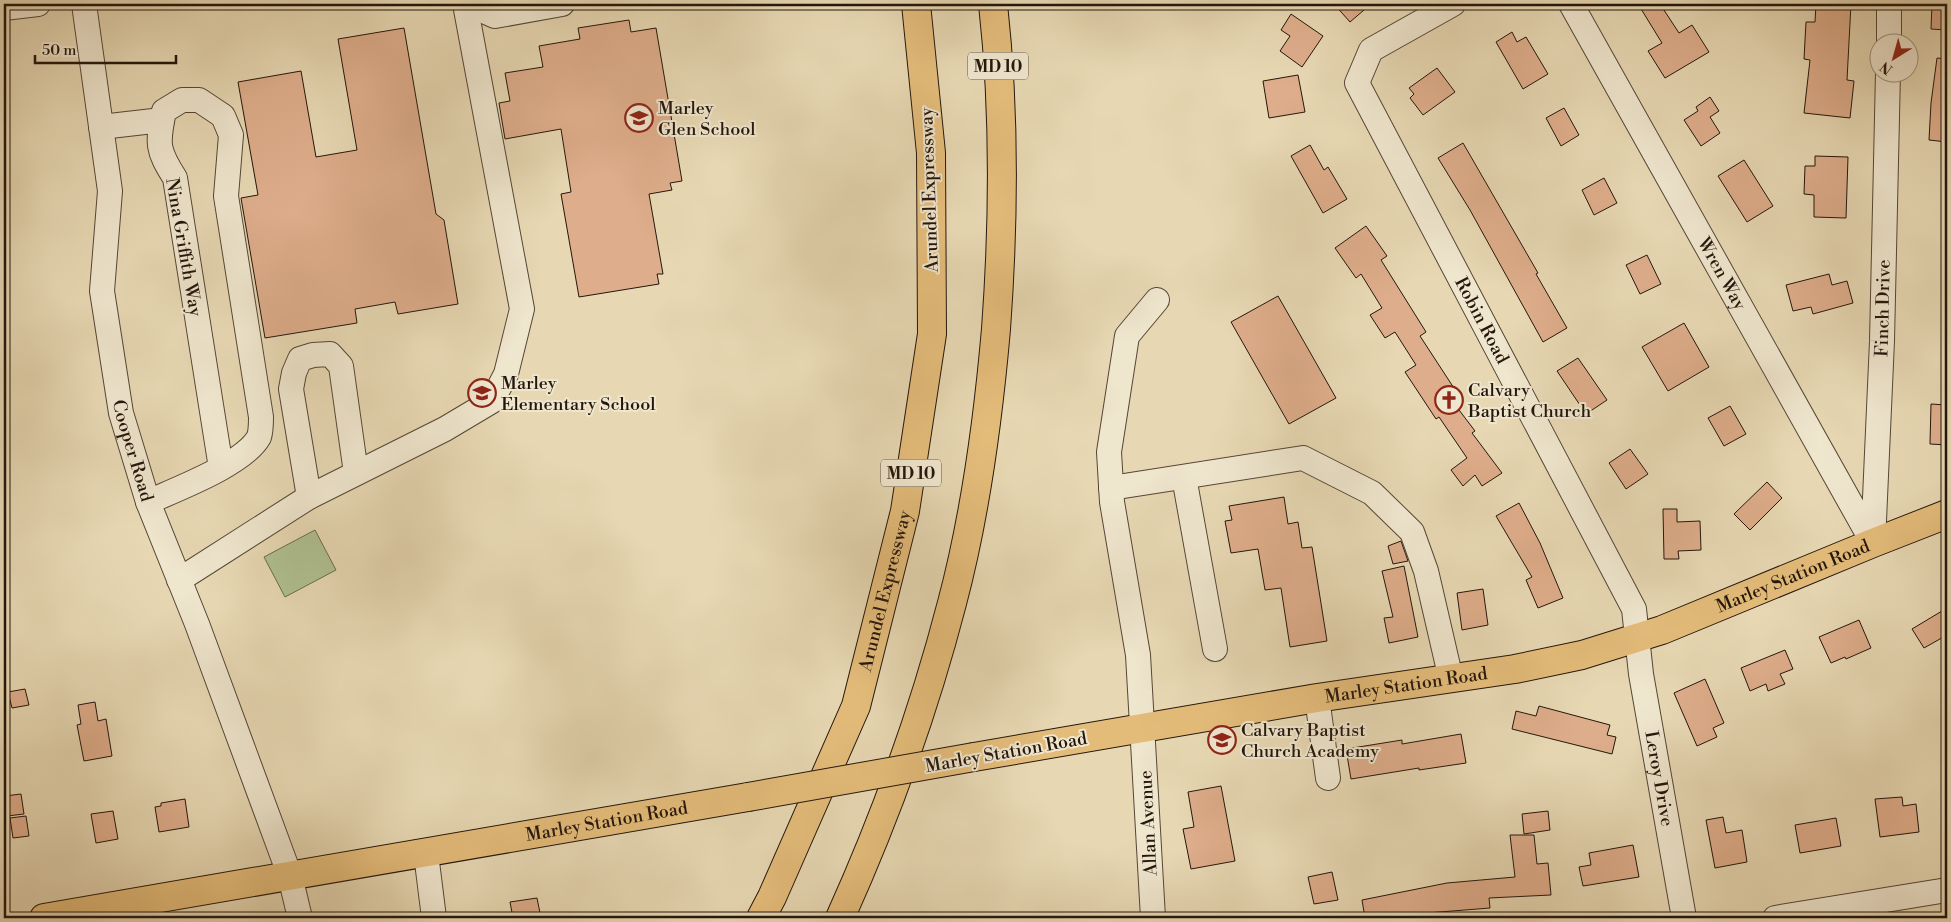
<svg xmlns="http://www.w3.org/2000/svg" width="1951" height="922" font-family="'Libre Bodoni',serif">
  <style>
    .green { fill: #afc091; stroke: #6a6b4e }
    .building { fill: #dead8b; stroke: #24160c }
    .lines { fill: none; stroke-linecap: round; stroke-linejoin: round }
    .minor-casing { stroke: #554636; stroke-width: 26 }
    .major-casing { stroke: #24160c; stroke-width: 30 }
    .highway-casing { stroke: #24160c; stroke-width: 30 }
    .minor { stroke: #efe6ce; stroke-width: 24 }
    .major { stroke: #e4bc7a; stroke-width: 28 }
    .highway { stroke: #e4bc7a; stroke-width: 28 }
    .major-bridge-casing { stroke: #24160c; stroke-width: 30; stroke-linecap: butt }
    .major-bridge { stroke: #e4bc7a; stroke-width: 28 }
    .labels { text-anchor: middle; stroke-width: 4; stroke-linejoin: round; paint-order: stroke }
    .shield { fill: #efe6ce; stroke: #615446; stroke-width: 1 }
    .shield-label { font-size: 16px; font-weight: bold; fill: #24160c }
    .poi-label { font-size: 18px; fill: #24160c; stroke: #efe6ce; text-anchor: start }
    .street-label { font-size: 18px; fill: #24160c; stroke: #efe6ce }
  </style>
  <rect width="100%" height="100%" fill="#e7d8b3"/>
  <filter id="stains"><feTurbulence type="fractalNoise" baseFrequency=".004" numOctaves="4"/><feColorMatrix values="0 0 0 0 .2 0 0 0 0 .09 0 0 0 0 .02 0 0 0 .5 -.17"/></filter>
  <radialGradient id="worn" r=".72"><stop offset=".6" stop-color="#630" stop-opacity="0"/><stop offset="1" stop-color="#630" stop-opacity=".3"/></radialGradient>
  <!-- green -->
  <polygon class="green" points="315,530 336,570 285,597 264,557"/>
  <!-- building -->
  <g class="building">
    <polygon points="1334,4 1371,4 1350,22"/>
    <polygon points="1638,4 1660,4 1679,33 1692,25 1709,52 1665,78 1648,51 1662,43"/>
    <polygon points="1816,4 1851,4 1847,80 1854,81 1850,118 1804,113 1810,60 1804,59 1806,22 1815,22"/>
    <polygon points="1932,4 1947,4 1947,30 1931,29"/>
    <polygon points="1291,14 1323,36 1302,67 1280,51 1290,36 1281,30"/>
    <polygon points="629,20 631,32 656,28 682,181 670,183 672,190 649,194 663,274 657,274 659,284 579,297 561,194 571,192 561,129 505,139 499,103 510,101 505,73 543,67 539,46 580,39 578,28"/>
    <polygon points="404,28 436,214 444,220 458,304 398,314 395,302 355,309 357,323 265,338 241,198 258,195 238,82 301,71 316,157 357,150 338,39"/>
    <polygon points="1512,32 1517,42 1526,37 1548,74 1523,89 1496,42"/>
    <polygon points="1937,58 1947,59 1947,142 1929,140 1931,103"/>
    <polygon points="1437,68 1455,92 1423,115 1410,98 1414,94 1409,88"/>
    <polygon points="1298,75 1305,112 1269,118 1263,81"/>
    <polygon points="1710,97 1719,111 1710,117 1720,133 1701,146 1684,120 1698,111 1696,107"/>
    <polygon points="1564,108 1579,135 1561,146 1546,118"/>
    <polygon points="1463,143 1538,273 1536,274 1567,328 1543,342 1470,210 1438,158"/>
    <polygon points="1310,145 1324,170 1328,167 1347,199 1323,213 1291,156"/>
    <polygon points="1815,156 1848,157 1846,218 1814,217 1814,195 1804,194 1805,166 1815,166"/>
    <polygon points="1744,160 1773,206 1747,222 1718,176"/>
    <polygon points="1604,178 1617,203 1594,215 1582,190"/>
    <polygon points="1366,226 1387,256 1381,260 1426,332 1420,336 1463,402 1456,406 1475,431 1472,433 1502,473 1482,486 1475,475 1463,486 1451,470 1467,458 1439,417 1436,419 1405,372 1416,365 1395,332 1385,338 1370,315 1382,308 1361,274 1356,278 1335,248"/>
    <polygon points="1647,255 1661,284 1640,294 1626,265"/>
    <polygon points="1829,274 1832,285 1847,281 1853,303 1813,314 1811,307 1793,311 1786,285"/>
    <polygon points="1278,296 1336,398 1289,424 1231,322"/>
    <polygon points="1684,323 1709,367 1668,391 1642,347"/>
    <polygon points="1578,358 1607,400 1586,414 1557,371"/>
    <polygon points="1931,404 1947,405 1947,445 1930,444"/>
    <polygon points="1730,406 1746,434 1724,446 1708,418"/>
    <polygon points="1630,449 1648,474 1626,489 1609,463"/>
    <polygon points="1767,482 1782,498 1750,530 1734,514"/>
    <polygon points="1284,497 1288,524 1298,522 1302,548 1312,547 1327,641 1290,647 1281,588 1265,590 1258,549 1231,553 1225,521 1232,520 1229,506"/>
    <polygon points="1519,503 1540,543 1563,598 1538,608 1526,580 1532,577 1496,516"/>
    <polygon points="1663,509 1677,509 1677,522 1700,521 1701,550 1678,551 1679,559 1664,559"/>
    <polygon points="1401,541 1408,561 1393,564 1388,546"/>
    <polygon points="1404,566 1418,637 1389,643 1384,618 1393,617 1382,571"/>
    <polygon points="1483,589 1488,625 1462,630 1457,593"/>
    <polygon points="1947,608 1947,635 1924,648 1912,629"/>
    <polygon points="1859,620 1871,648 1846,659 1845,657 1831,663 1819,637"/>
    <polygon points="1785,650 1793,669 1780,674 1785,684 1768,691 1766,684 1750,691 1741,668"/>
    <polygon points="1705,679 1724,723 1713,728 1717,737 1697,746 1674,693"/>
    <polygon points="25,689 29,705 12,708 8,692"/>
    <polygon points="95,702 98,721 106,719 112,756 84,761 77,725 81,724 78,705"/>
    <polygon points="1539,706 1610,725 1607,735 1616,737 1612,754 1512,729 1516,711 1536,716"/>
    <polygon points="1461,734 1466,763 1419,770 1419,768 1351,779 1346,749 1402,740 1402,744"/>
    <polygon points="1221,786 1235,861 1191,869 1183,829 1194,827 1188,792"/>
    <polygon points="21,794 24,814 7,816 5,796"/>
    <polygon points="1902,797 1903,806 1916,804 1919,832 1880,837 1875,799"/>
    <polygon points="185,799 189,827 159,832 155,807 161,806 161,803"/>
    <polygon points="113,811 118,839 96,843 91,814"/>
    <polygon points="1548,811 1550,830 1524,834 1522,814"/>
    <polygon points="26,816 29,836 13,838 10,818"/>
    <polygon points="1723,817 1726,833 1742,830 1747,862 1715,868 1706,820"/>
    <polygon points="1836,818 1841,846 1800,853 1795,825"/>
    <polygon points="1510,835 1534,835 1537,864 1548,863 1551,895 1489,898 1490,908 1427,913 1428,915 1412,918 1365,918 1362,900 1447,883 1515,877"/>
    <polygon points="1633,845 1639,877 1583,886 1579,867 1591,865 1589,853"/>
    <polygon points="1332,872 1338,900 1314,904 1308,877"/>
    <polygon points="537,898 541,918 513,918 510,902"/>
  </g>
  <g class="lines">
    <defs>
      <g id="minor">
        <path id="s1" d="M 84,4 L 110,191 L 102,291 L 121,413 L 148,502 L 197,624 L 290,876 L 300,918"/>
        <polyline points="468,4 495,16 562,4"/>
        <path id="s2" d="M 1453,4 L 1371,50 L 1357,83 L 1634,609 L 1641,674 L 1684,918"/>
        <path id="s3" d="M 1571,4 L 1873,543"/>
        <polyline points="4,8 38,4"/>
        <polyline points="1889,42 1889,4"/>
        <polyline points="101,127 162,120"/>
        <polyline points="1184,477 1215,649"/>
        <polyline points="1111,488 1303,458 1372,493 1412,532 1426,571 1451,679"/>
        <polyline points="309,497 291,389 294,373 300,359 313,355 330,354 341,366 356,473"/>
        <path d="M 148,502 C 177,489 244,464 259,437 C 261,431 261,423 261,417 L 226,196 L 231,135 L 223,116 L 199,100 L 182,100 L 164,111 C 157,144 157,150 175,178 L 221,468"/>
        <path id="s4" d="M 1873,543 L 1882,341 L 1888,72"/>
        <polyline points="179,580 309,497 445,429 492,401 506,374 522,309 465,4"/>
        <polyline points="1317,698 1328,778"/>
        <polyline points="426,854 434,918"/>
        <polyline points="1153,918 1138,655 1112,502 1109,452 1127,336 1157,300"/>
        <polyline points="1775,918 1947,890"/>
      </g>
      <g id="major">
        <path id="s5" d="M 974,757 L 1317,698 L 1515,669 L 1582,655 L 1662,630 L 1873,543 L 1947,514"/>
        <path id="s6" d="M 44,918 L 748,797"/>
      </g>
      <g id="highway">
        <path id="s7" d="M 761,918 L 772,897 L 856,706 L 905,511 L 932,334 L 931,153 L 916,4"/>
        <path d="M 840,918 C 886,816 924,711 952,603 C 976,513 988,421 996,329 C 1004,220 1005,112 993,4"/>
      </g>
    </defs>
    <!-- minor casing -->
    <use href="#minor" class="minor-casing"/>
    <!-- major casing -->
    <use href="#major" class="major-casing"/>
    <!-- highway casing -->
    <use href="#highway" class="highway-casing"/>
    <!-- minor -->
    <use href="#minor" class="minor"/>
    <!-- major -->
    <use href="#major" class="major"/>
    <!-- highway -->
    <use href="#highway" class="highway"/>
    <defs>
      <polyline id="major-bridge" points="748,797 974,757"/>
    </defs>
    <!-- major-bridge casing -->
    <use href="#major-bridge" class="major-bridge-casing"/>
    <!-- major-bridge -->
    <use href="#major-bridge" class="major-bridge"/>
  </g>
  <!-- icons -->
  <defs>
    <symbol id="school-ring" viewBox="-11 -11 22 22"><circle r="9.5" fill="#efe6ce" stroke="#8f2418" stroke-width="1.5"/><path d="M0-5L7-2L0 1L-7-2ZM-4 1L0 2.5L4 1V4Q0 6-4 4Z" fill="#8f2418"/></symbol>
    <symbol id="church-ring" viewBox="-11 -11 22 22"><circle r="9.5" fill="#efe6ce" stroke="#8f2418" stroke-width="1.5"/><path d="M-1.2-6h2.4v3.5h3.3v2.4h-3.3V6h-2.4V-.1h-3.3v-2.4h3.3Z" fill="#8f2418"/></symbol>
  </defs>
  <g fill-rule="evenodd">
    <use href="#school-ring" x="623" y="102" width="32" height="32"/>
    <use href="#school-ring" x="466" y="377" width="32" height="32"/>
    <use href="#church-ring" x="1433" y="384" width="32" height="32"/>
    <use href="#school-ring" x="1206" y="724" width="32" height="32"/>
  </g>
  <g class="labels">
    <!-- shield labels -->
    <g class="shield">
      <rect x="968" y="52.5" width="60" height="27" rx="4"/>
      <rect x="881" y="459.5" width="60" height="27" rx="4"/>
    </g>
    <g class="shield-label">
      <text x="998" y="72">MD 10</text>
      <text x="911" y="479">MD 10</text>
    </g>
    <!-- poi labels -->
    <g class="poi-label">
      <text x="658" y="114">Marley<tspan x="658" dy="21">Glen School</tspan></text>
      <text x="501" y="389">Marley<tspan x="501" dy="21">Elementary School</tspan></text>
      <text x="1468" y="396">Calvary<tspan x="1468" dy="21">Baptist Church</tspan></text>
      <text x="1241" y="736">Calvary Baptist<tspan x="1241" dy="21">Church Academy</tspan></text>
    </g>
    <!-- street labels -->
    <g class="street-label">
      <text transform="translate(929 190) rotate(-92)" y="6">Arundel Expressway</text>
      <text transform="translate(184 247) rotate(80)" y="6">Nina Griffith Way</text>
      <text dy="6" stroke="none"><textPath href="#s3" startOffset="309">Wren Way</textPath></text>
      <text dy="6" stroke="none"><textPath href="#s4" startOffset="235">Finch Drive</textPath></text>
      <text dy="6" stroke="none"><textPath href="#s2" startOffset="398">Robin Road</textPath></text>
      <text dy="6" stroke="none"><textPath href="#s1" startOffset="452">Cooper Road</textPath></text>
      <text dy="6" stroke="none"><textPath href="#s5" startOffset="842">Marley Station Road</textPath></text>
      <text dy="6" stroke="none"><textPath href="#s7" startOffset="351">Arundel Expressway</textPath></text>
      <text dy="6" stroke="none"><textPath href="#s5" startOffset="438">Marley Station Road</textPath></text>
      <text transform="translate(1006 752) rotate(-10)" y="6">Marley Station Road</text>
      <text dy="6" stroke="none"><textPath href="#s2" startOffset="896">Leroy Drive</textPath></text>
      <text dy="6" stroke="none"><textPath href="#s6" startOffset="571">Marley Station Road</textPath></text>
      <text transform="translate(1148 823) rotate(-93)" y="6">Allan Avenue</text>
    </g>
  </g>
  <!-- margin -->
  <rect width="1951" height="922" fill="none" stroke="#e7d8b3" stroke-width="20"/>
  <rect x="5" y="5" width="1941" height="912" fill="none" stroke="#24160c" stroke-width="2.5"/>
  <rect x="10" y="10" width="1931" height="902" fill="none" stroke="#24160c"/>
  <!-- north arrow -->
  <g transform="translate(1894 58) rotate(217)"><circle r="24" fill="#efe6ce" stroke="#9e9380"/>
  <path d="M0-4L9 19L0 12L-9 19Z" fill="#8f2418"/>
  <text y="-8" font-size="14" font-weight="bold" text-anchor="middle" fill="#24160c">N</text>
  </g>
  <!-- scale -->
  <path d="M35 55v8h141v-8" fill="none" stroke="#24160c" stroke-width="2.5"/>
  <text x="42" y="55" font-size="15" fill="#24160c" stroke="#efe6ce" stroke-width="4" paint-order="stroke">50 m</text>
  <rect width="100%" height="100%" filter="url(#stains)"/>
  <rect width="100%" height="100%" fill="url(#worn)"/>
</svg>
